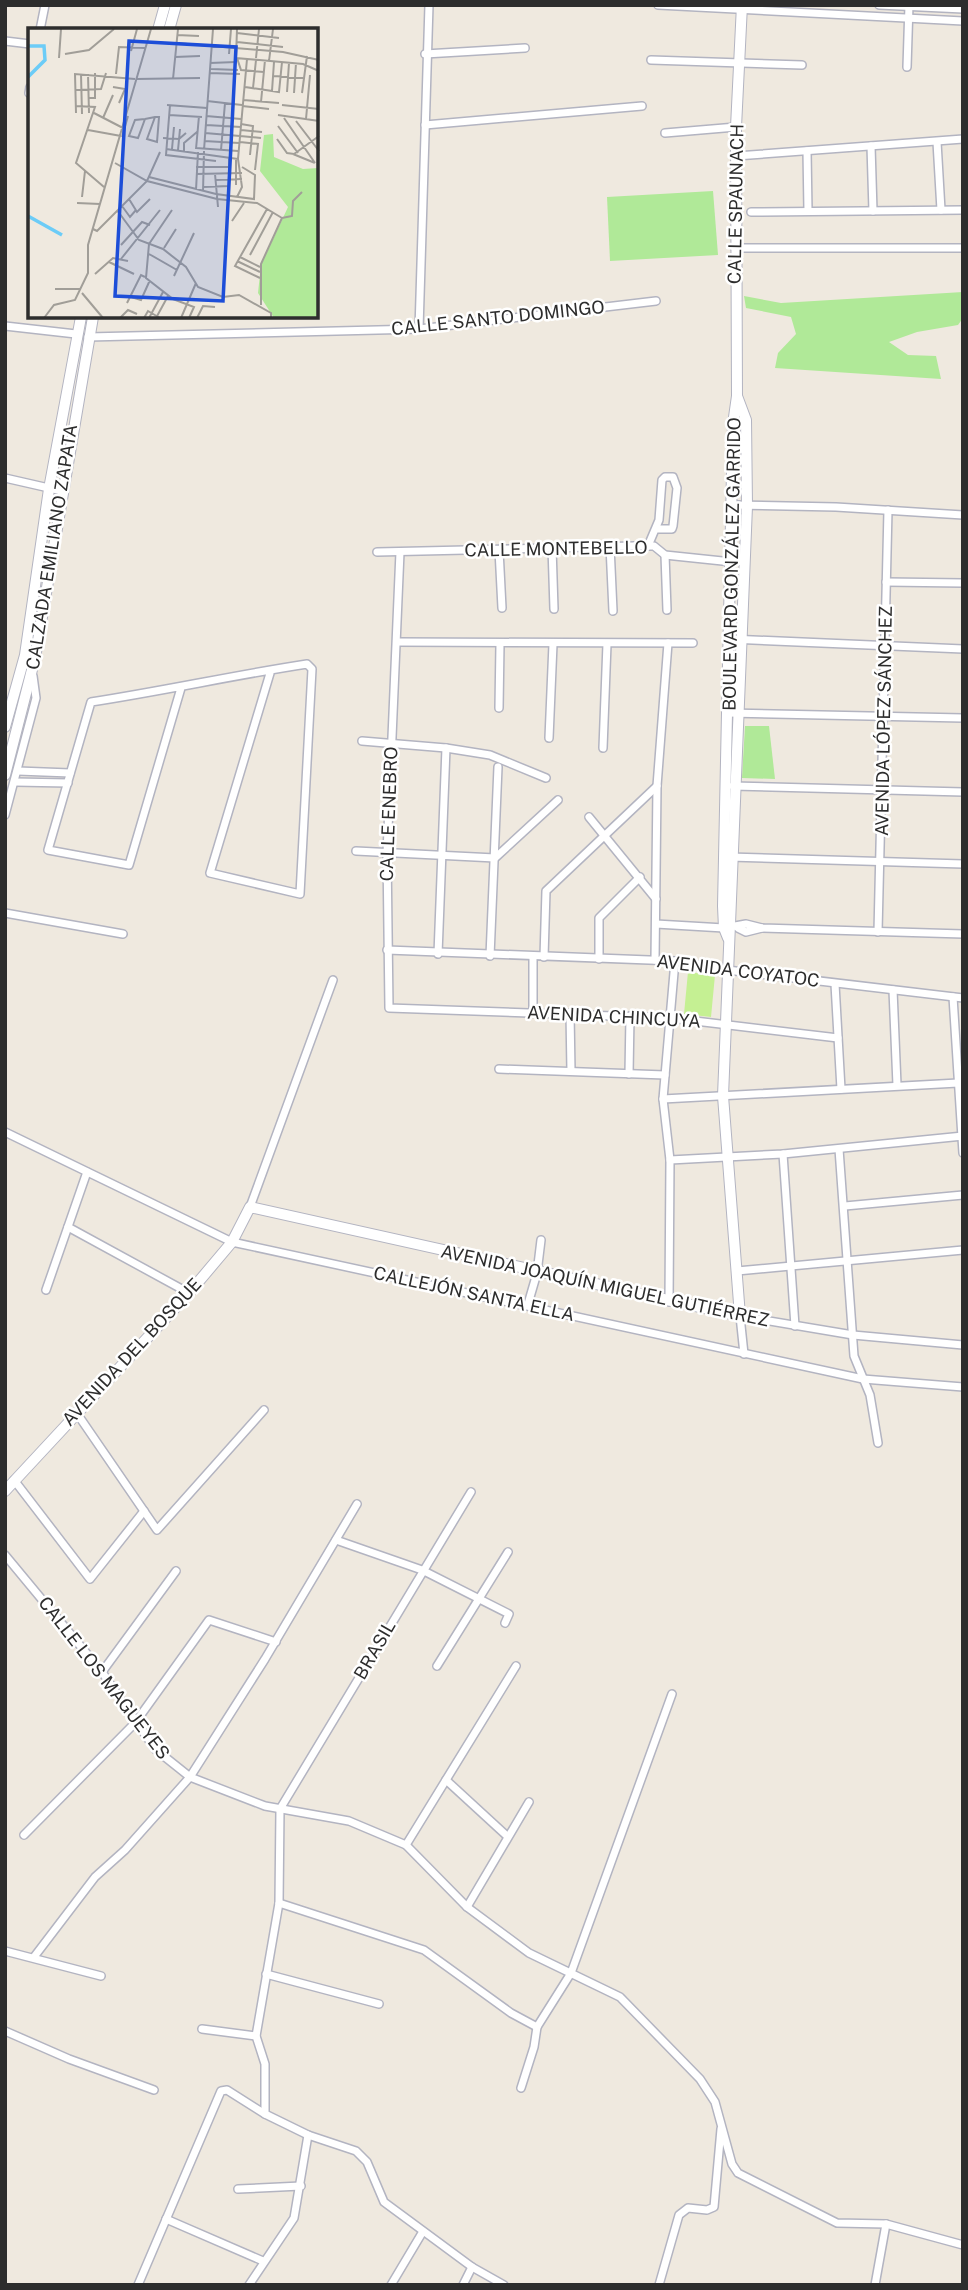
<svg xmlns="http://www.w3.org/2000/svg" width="968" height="2290" font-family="'Public Sans',sans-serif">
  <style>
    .green { fill: #b0e998 }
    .pitch { fill: #c5f093 }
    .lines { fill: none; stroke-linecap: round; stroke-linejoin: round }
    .street-casing { stroke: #b3b4c1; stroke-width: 10 }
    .secondary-casing { stroke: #b3b4c1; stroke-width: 12 }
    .street { stroke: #fff; stroke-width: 7 }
    .secondary { stroke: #fff; stroke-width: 10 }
    .labels { text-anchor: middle; stroke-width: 5; stroke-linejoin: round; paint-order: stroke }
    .street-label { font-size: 18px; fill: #2d2d2d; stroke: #fff }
    .inset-river { fill: none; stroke: #6cccf7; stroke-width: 3.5 }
    .inset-road { fill: none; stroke: #a19e98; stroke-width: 2 }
    .view { fill: #1d4ed8; fill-opacity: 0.15; stroke: #1d4ed8; stroke-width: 3.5 }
    .inset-edge { fill: none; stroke: #2d2d2d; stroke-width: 3.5 }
  </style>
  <rect width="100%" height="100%" fill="#efe9df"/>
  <!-- green -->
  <g class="green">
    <polygon points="713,191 718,255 610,261 607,197"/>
    <polygon points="963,292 963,318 958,325 917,332 889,342 908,355 936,356 941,379 775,368 778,353 796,334 791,317 746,308 744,296 781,303"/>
    <polygon points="745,726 769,726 775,779 742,778"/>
  </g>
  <!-- pitch -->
  <polygon class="pitch" points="688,972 715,975 711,1017 684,1014"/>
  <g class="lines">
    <defs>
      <g id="street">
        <polyline points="658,5 963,21"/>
        <polyline points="879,5 963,9"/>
        <polyline points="40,30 45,5"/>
        <polyline points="5,41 30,44"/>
        <polyline points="425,54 525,48"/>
        <polyline points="651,60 802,65"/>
        <polyline points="907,67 909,5"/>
        <polyline points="29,93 30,87"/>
        <polyline points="425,125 642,106"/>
        <polyline points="665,133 736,127"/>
        <polyline points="937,142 941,210"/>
        <polyline points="871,146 873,211"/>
        <polyline points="807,151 808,211"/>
        <polyline points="736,156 963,139"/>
        <polyline points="751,212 963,210"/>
        <polyline points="735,248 963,248"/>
        <polyline points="5,326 76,334"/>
        <polyline points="419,329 429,5"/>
        <polyline points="88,337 419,329 656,301"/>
        <polyline points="5,478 62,491"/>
        <polyline points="733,505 836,507 963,515"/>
        <polyline points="610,546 613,611"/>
        <polyline points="648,546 659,520 662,480 665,477 673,477 677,488 673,526 672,529 657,529"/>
        <polyline points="552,547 554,609"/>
        <polyline points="499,550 502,608"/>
        <polyline points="377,552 634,546 654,546 665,555 732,562"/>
        <polyline points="400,552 387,853 389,1008 670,1018 838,1038"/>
        <polyline points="665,555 667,610"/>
        <polyline points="886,582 963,583"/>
        <polyline points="730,639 963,649"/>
        <polyline points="397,642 693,643"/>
        <path d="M 181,688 L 129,865 L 48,850 L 91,702 C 163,691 235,675 307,664 L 312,669 L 300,894 L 210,873 L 271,670"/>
        <polyline points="499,708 500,644"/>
        <polyline points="728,713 963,718"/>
        <polyline points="549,738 553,644"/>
        <polyline points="362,741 446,748 490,755 546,778"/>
        <polyline points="603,748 607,644"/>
        <polyline points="18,771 70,773"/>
        <polyline points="15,782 68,783"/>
        <polyline points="733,786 963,792"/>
        <polyline points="5,815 36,698 33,676"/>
        <polyline points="589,817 656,899"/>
        <polyline points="356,851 495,858 558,800"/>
        <polyline points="729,857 963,864"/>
        <polyline points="5,913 123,934"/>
        <polyline points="656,924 724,928 746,924 762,928 963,934"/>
        <polyline points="738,928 746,932 762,928"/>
        <polyline points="878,932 888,510"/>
        <polyline points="387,950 675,961 727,970 963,998"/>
        <polyline points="438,954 446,748"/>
        <polyline points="490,956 498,767"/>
        <polyline points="544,957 546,891 657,786"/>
        <polyline points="599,959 599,918 640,877"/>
        <polyline points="655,960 657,786 668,643"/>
        <polyline points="835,984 841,1089"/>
        <polyline points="893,990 897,1085"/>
        <polyline points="953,997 963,1153"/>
        <polyline points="533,1012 533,957"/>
        <polyline points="570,1013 571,1071"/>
        <polyline points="499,1069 665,1075"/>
        <polyline points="629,1074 630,1016"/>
        <polyline points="663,1099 958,1083"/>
        <polyline points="5,1132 232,1242 863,1379 963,1387"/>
        <polyline points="839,1149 854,1356 870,1395 878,1443"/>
        <polyline points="783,1154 795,1326"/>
        <polyline points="670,1160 783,1154 963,1136"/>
        <polyline points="845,1206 963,1195"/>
        <polyline points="250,1207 333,980"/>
        <polyline points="68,1227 189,1293"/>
        <polyline points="737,1271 963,1250"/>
        <polyline points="46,1290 87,1172"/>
        <polyline points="669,1302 670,1160 663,1099 675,961"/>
        <polyline points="528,1304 537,1273 541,1240"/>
        <polyline points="744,1354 740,1316 853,1335 963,1345"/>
        <polyline points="76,1412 157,1530 264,1410"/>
        <polyline points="14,1480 90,1579 144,1511"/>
        <polyline points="471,1492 280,1809 279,1903 256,2036 265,2064 265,2114 308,2135 356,2151 367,2162 384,2202 472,2267 504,2285"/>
        <polyline points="336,1540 422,1570 509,1614 505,1623"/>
        <polyline points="5,1555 102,1672 155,1749 190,1777 265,1806 349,1821 406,1845 467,1907 529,1953 620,1997 700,2079 715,2102 732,2164 738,2173 837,2223 886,2224 963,2245"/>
        <polyline points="437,1666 508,1552"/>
        <polyline points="102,1672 176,1571"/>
        <polyline points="446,1780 507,1836"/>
        <polyline points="24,1835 135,1723 209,1620 276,1642"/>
        <polyline points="406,1845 516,1666"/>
        <polyline points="279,1903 424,1950 511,2013 537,2027"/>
        <polyline points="467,1907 529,1802"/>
        <polyline points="5,1951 101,1976"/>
        <polyline points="34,1957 95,1877 125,1850 190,1777 265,1659 357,1504"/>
        <polyline points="266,1974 379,2004"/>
        <polyline points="202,2029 256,2036"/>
        <polyline points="5,2031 69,2059 154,2090"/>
        <polyline points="521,2088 534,2047 537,2027 571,1973 672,1694"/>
        <polyline points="238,2189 301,2186"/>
        <polyline points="166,2219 263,2261"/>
        <polyline points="138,2285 221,2091 227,2090 265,2114"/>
        <polyline points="249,2285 294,2218 308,2135"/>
        <polyline points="391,2285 422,2233"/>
        <polyline points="463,2285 472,2267"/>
        <polyline points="659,2285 679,2215 688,2208 707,2210 714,2207 721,2129"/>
        <polyline points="875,2285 886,2224"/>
      </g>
      <g id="secondary">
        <polyline points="158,30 165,5"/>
        <polyline points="169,30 176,5"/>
        <polyline points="5,727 25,655 49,489 81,317"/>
        <polyline points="5,775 35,658 93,317"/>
        <polyline points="728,938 724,928 723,906 733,424 737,396 736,127 742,5"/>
        <polyline points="5,1491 189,1293 232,1242 250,1207 740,1316 723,1096 747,506 746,420 737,396"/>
      </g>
    </defs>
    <!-- street casing -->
    <use href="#street" class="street-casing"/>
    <!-- secondary casing -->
    <use href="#secondary" class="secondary-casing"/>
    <!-- street -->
    <use href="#street" class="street"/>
    <!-- secondary -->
    <use href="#secondary" class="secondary"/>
  </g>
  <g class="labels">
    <!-- street labels -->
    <g class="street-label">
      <text transform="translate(736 204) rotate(-89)" y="6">CALLE SPAUNACH</text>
      <text transform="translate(498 318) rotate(-6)" y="6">CALLE SANTO DOMINGO</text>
      <text transform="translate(52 547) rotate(-81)" y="6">CALZADA EMILIANO ZAPATA</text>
      <text transform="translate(556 549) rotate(-1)" y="6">CALLE MONTEBELLO</text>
      <text transform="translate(732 564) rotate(-89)" y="6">BOULEVARD GONZÁLEZ GARRIDO</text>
      <text transform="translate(884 721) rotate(-89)" y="6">AVENIDA LÓPEZ SÁNCHEZ</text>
      <text transform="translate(389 814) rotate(-88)" y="6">CALLE ENEBRO</text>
      <text transform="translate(738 971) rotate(7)" y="6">AVENIDA COYATOC</text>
      <text transform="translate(614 1017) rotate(3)" y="6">AVENIDA CHINCUYA</text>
      <text transform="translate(605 1286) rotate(12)" y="6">AVENIDA JOAQUÍN MIGUEL GUTIÉRREZ</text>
      <text transform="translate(474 1294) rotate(12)" y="6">CALLEJÓN SANTA ELLA</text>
      <text transform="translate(132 1352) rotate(-47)" y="6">AVENIDA DEL BOSQUE</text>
      <text transform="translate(375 1650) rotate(-60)" y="6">BRASIL</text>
      <text transform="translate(104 1678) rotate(52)" y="6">CALLE LOS MAGUEYES</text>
    </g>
  </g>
  <!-- overview -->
  <g transform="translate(28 28)">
    <rect width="290" height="290" fill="#efe9df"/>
    <path d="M 245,106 L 246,129 L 275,141 L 290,140 L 290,290 L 246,290 L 230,265 L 233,237 L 260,179 L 232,143 L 236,107 Z" fill="#b0e998"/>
    <path class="inset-river" d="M 0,18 L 16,18 L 17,32 L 0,49M 0,188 L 34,207"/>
    <path class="inset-road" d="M 209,1 L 208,30 L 275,36 L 291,43M 209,5 L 251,10M 149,7 L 171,8M 209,14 L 255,19M 148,15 L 255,24 L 291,32M 103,23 L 109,1M 37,26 L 61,22 L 86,1M 201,26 L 203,1M 147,29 L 172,28M 31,30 L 33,1M 209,30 L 213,42 L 236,44M 228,30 L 231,1M 241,33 L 245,1M 182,35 L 208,34M 183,41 L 210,42M 181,45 L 212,46M 53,46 L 54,86M 60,46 L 61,85M 88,46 L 91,19 L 117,20M 246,48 L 275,50M 108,51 L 172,50M 145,51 L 150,1M 85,59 L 97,61 L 91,75M 217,59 L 251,64 L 254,34M 225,60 L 228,32M 47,62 L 73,61 L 78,45M 244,63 L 246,34M 259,64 L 261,35M 266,65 L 268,35M 274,65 L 279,28M 61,70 L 67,70 L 67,45M 215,72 L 251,75M 179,73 L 214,77M 233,74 L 237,32M 139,77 L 179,80M 142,77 L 138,127 L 188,133M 254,77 L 291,81M 47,78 L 67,79 L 48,135 L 76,159M 214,78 L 241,81M 48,85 L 47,46 L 107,51M 66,85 L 95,100M 141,87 L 174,89M 250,87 L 291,93M 178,88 L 213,91M 75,90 L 85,67M 256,90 L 287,135M 117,91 L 110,110 L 101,108 L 107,92 L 117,91 L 127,89 L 131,89 L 129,114 L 119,111 L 127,89M 278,91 L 282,47M 268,93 L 291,123M 213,96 L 225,98 L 222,127M 178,97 L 213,99M 250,98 L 270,125M 60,102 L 93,108M 213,102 L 234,104M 177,105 L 212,108M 212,108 L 233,110M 94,109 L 100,88M 135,110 L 151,111 L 158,105M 249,111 L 259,125 L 266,126 L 291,108M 176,113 L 211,115M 212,114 L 230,116 L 227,142M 168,120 L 210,123M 138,121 L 210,131M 144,121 L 146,99M 168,121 L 171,88M 150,122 L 152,101M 176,122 L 185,1M 193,122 L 197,75M 156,123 L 156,115 L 169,104M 265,126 L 287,135M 208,131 L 208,157M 87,135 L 119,153 L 189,171 L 229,175 L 254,190M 168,139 L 201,139M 168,146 L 214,145M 187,146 L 190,179M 121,149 L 188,166 L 226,171 L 227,147 L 214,139M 188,152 L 214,151M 175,159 L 201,158 L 201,129M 168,162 L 170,124M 175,164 L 176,123M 54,169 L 57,143M 209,169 L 214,159 L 210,131 L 219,31M 101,171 L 109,184 L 122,171M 49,175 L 72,176M 94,178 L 102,189 L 108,182M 89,182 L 111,212 L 135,221 L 158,239 L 170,259 L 195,269 L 211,267 L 243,285 L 243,290M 144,182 L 121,216 L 118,250 L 145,271 L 166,279 L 161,290M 254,190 L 264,188 L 265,173 L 274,164M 204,193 L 216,175M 65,201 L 69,203 L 119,153 L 132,124M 93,217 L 114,194 L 122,197M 136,220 L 148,201M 121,226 L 149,242M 222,227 L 245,184M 212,229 L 232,239M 93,231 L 132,182M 209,233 L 232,244M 81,234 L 106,246M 67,246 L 85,230 L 100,233M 146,248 L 166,205M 232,250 L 207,238 L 239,181M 27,261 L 53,261M 54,265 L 75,290M 103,269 L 113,272 L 122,252M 99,275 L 113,247 L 117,249M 233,277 L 233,236 L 254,190M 16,290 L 26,277 L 47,272 L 60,245 L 60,217 L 123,1M 92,290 L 100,282 L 109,286M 116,290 L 120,283 L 132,290M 121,290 L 135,264M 128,290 L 140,268M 153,290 L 168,255M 169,290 L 175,278 L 187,279"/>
    <path class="view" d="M 101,13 L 208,19 L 195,273 L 87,268 Z"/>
    <rect width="290" height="290" class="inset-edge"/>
  </g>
  <!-- border -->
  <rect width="968" height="2290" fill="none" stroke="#2d2d2d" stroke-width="14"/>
</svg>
